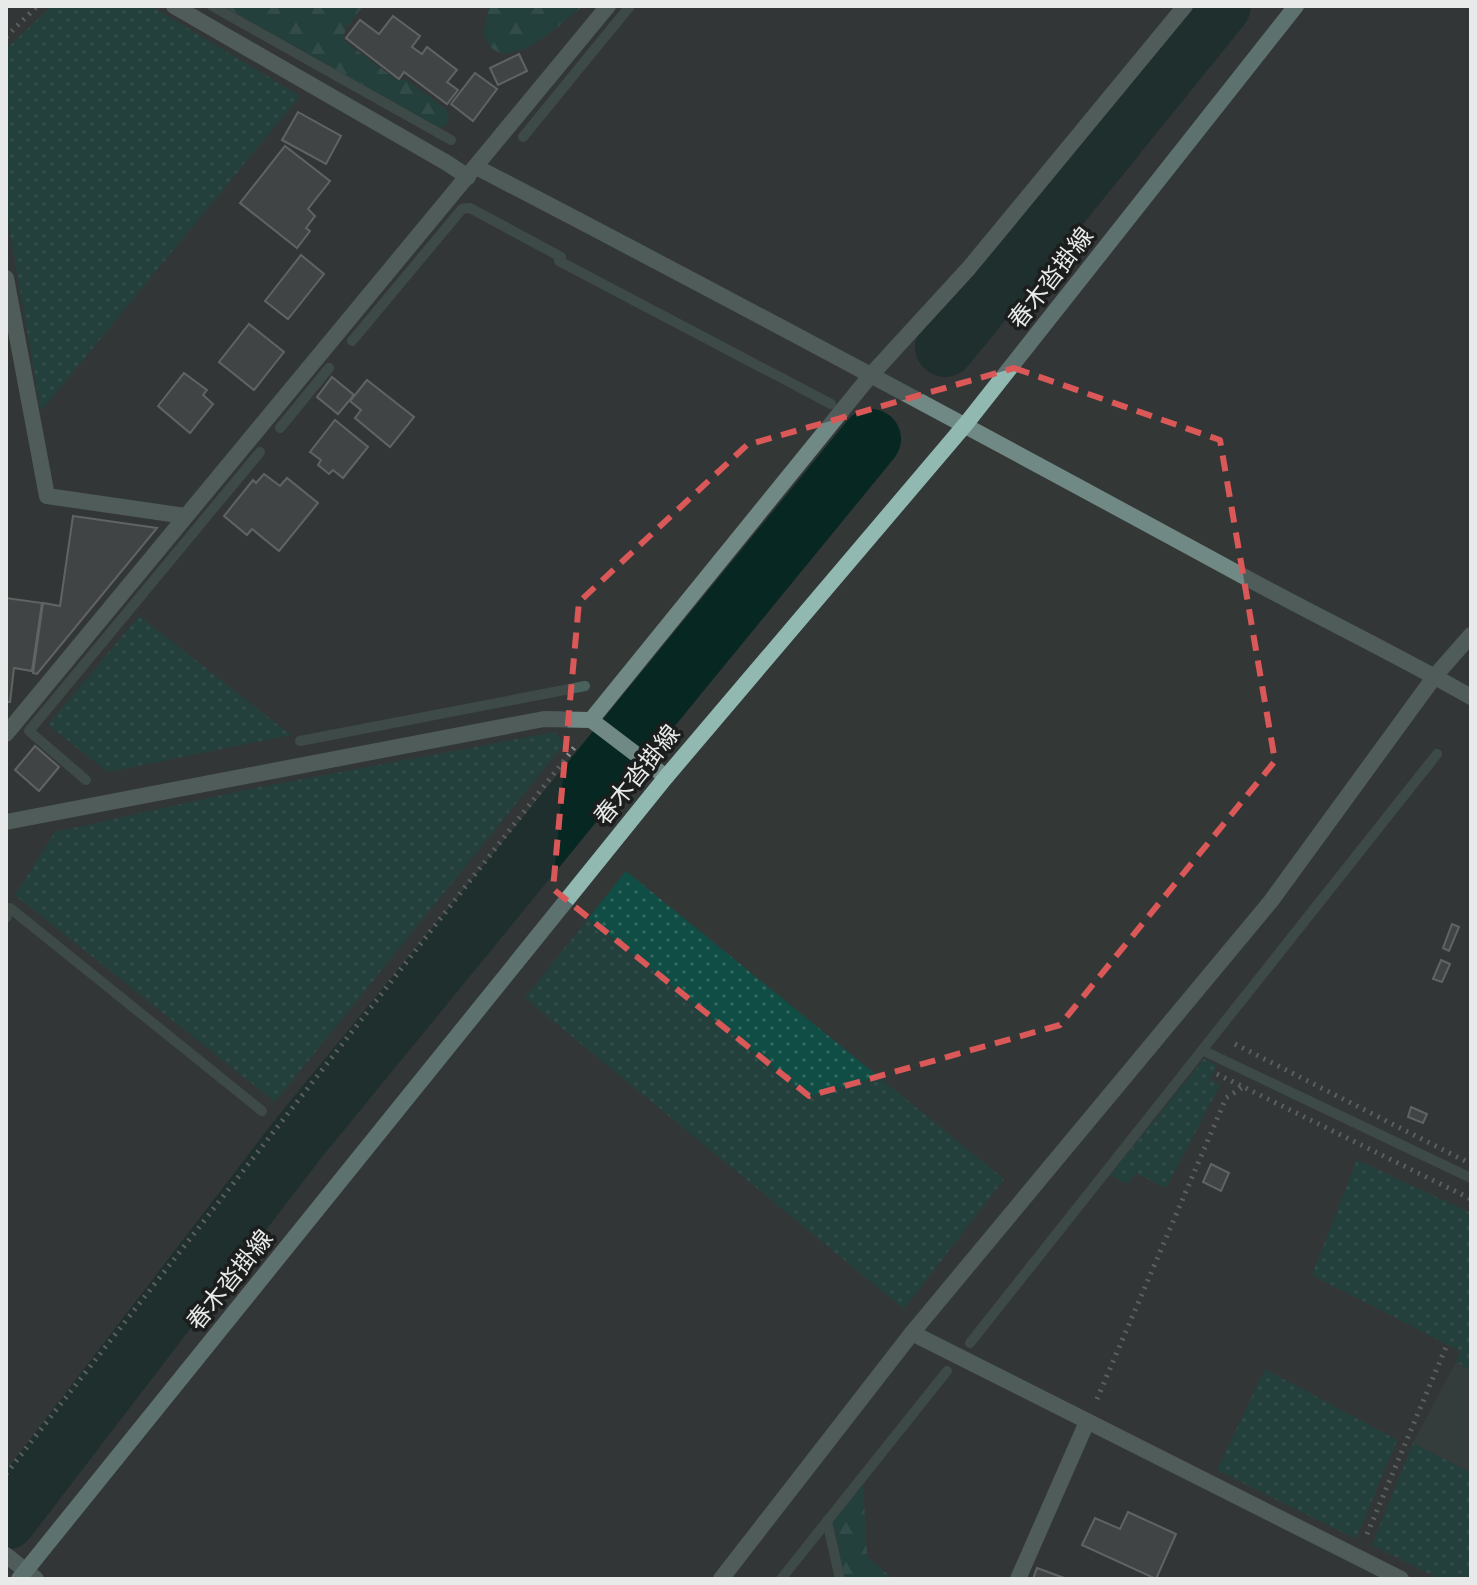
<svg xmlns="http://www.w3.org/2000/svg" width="1477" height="1585" font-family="Roboto,'Noto Sans JP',sans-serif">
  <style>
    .built { fill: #394543 }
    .green { fill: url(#green-dots) }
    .forest { fill: url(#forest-firs) }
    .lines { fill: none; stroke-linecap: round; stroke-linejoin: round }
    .stream { stroke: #4a625e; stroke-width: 10 }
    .river { stroke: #072722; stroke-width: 60 }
    .building { fill: #505554; stroke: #959a99; stroke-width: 2 }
    .path { stroke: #8c908f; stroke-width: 5; stroke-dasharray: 2 6; stroke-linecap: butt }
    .service { stroke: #718984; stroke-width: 16 }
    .minor { stroke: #718984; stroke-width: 16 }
    .tertiary { stroke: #718984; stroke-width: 16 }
    .secondary { stroke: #91b8b1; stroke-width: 16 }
    .marked { fill: none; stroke: #da5858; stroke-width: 6; stroke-dasharray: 16 10; stroke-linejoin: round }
    .labels { text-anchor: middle; stroke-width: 7; stroke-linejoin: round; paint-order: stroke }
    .street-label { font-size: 24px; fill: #e7eae9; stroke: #1c1e1d }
  </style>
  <defs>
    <pattern id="green-dots" width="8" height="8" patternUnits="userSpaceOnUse" patternTransform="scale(2)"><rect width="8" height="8" fill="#104d45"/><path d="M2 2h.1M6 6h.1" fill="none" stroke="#336760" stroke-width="1.8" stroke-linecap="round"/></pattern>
    <pattern id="forest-firs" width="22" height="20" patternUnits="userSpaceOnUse" patternTransform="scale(2)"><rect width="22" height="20" fill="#104d45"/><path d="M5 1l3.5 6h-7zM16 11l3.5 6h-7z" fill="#336760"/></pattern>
  </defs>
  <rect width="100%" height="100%" fill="#333736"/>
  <!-- built -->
  <polygon class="built" points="1456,1362 1471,1370 1471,1473 1413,1443"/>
  <!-- green -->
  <g class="green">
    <polygon points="52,6 151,6 300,96 41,411 6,209 6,49"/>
    <polygon points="139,616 291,735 108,772 48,725"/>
    <polygon points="555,732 564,744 275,1102 15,895 55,832 245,790"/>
    <polygon points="626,871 1004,1179 904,1309 525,998"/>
    <polygon points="1204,1059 1217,1065 1210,1079 1220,1085 1166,1188 1136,1173 1127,1184 1110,1175"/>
    <polygon points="1357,1160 1471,1213 1471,1370 1456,1362 1460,1351 1312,1275"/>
    <polygon points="1265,1369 1397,1440 1356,1539 1217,1470"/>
    <polygon points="1413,1443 1471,1473 1471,1579 1440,1579 1372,1545"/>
  </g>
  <!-- forest -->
  <g class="forest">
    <polygon points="223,6 363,6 346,28 343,40 398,81 405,79 446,109 449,116 446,125 440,128"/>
    <path d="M 489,6 L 583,6 C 565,20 518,66 494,50 C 489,46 486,39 483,34 Z"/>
    <polygon points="863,1485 867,1556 893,1579 845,1579 833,1521"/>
  </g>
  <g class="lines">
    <!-- stream -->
    <g class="stream">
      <polyline points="212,6 451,140"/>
      <polyline points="523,137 630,6"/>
      <polyline points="352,341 462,209 470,208 561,257 559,261 831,404"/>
      <polyline points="280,428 329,368"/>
      <polyline points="675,645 717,626"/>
      <polyline points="300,741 585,686"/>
      <polyline points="86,780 29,731 260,452"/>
      <polyline points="6,918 10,908 262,1111"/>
      <polyline points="1202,1050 1471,1178"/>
      <polyline points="970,1343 1437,754"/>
      <polyline points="827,1521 840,1579"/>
      <polyline points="781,1579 947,1371"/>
    </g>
    <!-- river -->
    <g class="river">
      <polyline points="945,347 1221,6"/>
      <polyline points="6,1520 298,1139 871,439"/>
    </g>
  </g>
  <!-- building -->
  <g class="building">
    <polygon points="393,16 420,36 412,47 422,54 427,47 457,70 447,82 458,90 447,104 404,72 399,79 346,38 360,20 379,34"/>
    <polygon points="519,54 527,71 498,85 490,68"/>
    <polygon points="475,73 497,89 473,121 451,104"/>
    <polygon points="298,112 341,136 326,164 282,140"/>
    <polygon points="285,146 330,181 308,209 315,216 306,228 310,231 297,248 240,203"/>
    <polygon points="301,255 324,274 288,319 265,301"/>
    <polygon points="249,324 284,352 254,390 219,362"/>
    <polygon points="184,373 207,390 203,395 213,404 190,433 158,406"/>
    <polygon points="332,377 354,395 338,414 317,397"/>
    <polygon points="367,380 414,417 390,447 355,418 361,410 350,401"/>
    <polygon points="335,420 368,447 343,478 333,470 329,474 318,465 321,460 310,452"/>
    <polygon points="264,474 280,486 287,478 318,503 279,551 252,529 247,535 224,516 253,480 256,483"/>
    <polygon points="73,516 157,528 37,674 33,673 43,603 60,606"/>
    <polygon points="6,598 42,603 32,671 14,668 10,702 6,702"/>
    <polygon points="35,746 59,767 39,791 15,770"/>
    <polygon points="1452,924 1459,927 1449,951 1443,948"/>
    <polygon points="1441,960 1450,964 1442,982 1433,979"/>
    <polygon points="1411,1107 1427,1114 1423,1123 1408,1117"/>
    <polygon points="1211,1164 1229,1173 1221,1191 1203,1182"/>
    <polygon points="1128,1512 1176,1534 1156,1579 1082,1545 1095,1518 1120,1529"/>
    <polygon points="1037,1568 1067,1579 1033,1579"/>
  </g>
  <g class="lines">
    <!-- path -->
    <g class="path">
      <polyline points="6,37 37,6"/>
      <polyline points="1235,1044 1471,1164"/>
      <polyline points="1217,1074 1471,1199"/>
      <polyline points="1097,1399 1226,1098 1243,1087"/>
      <polyline points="6,1474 577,744"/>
      <polyline points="1367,1534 1446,1347"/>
    </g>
    <!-- service -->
    <g class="service">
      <polyline points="6,278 47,496 185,516"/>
      <polyline points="1018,1579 1087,1422"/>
    </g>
    <!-- minor -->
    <g class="minor">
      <polyline points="174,6 447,163 468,177"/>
      <polyline points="591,720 870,376 969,268 1185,6"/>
      <polyline points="6,734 608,6"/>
      <polyline points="6,822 544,719 591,720 666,777"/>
      <polyline points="912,1333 1401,1579"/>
      <polyline points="6,1555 36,1579"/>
      <polyline points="721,1579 912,1333 1271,901 1435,676 1471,635"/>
    </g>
    <!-- tertiary -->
    <path class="tertiary" d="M 476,167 C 729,298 980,433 1230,569 C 1310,613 1392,652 1471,697"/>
    <!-- secondary -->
    <polyline class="secondary" points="19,1579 666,777 965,425 1296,6"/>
  </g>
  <!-- marked area -->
  <path d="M0 0H1477V1585H0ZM 1014,368 L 1220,440 L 1275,761 L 1060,1025 L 809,1096 L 553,889 L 579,602 L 747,445 Z" fill="#333736" fill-opacity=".55" fill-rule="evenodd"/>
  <path class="marked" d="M 1014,368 L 1220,440 L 1275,761 L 1060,1025 L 809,1096 L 553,889 L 579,602 L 747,445 Z"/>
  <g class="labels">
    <!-- street labels -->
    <g class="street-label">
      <text transform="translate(1051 278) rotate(-52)" y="8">春木沓掛線</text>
      <text transform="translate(637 775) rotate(-51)" y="8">春木沓掛線</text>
      <text transform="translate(230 1280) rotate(-51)" y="8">春木沓掛線</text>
    </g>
  </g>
  <!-- border -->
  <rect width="1477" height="1585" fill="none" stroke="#e7eae9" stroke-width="16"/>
</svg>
